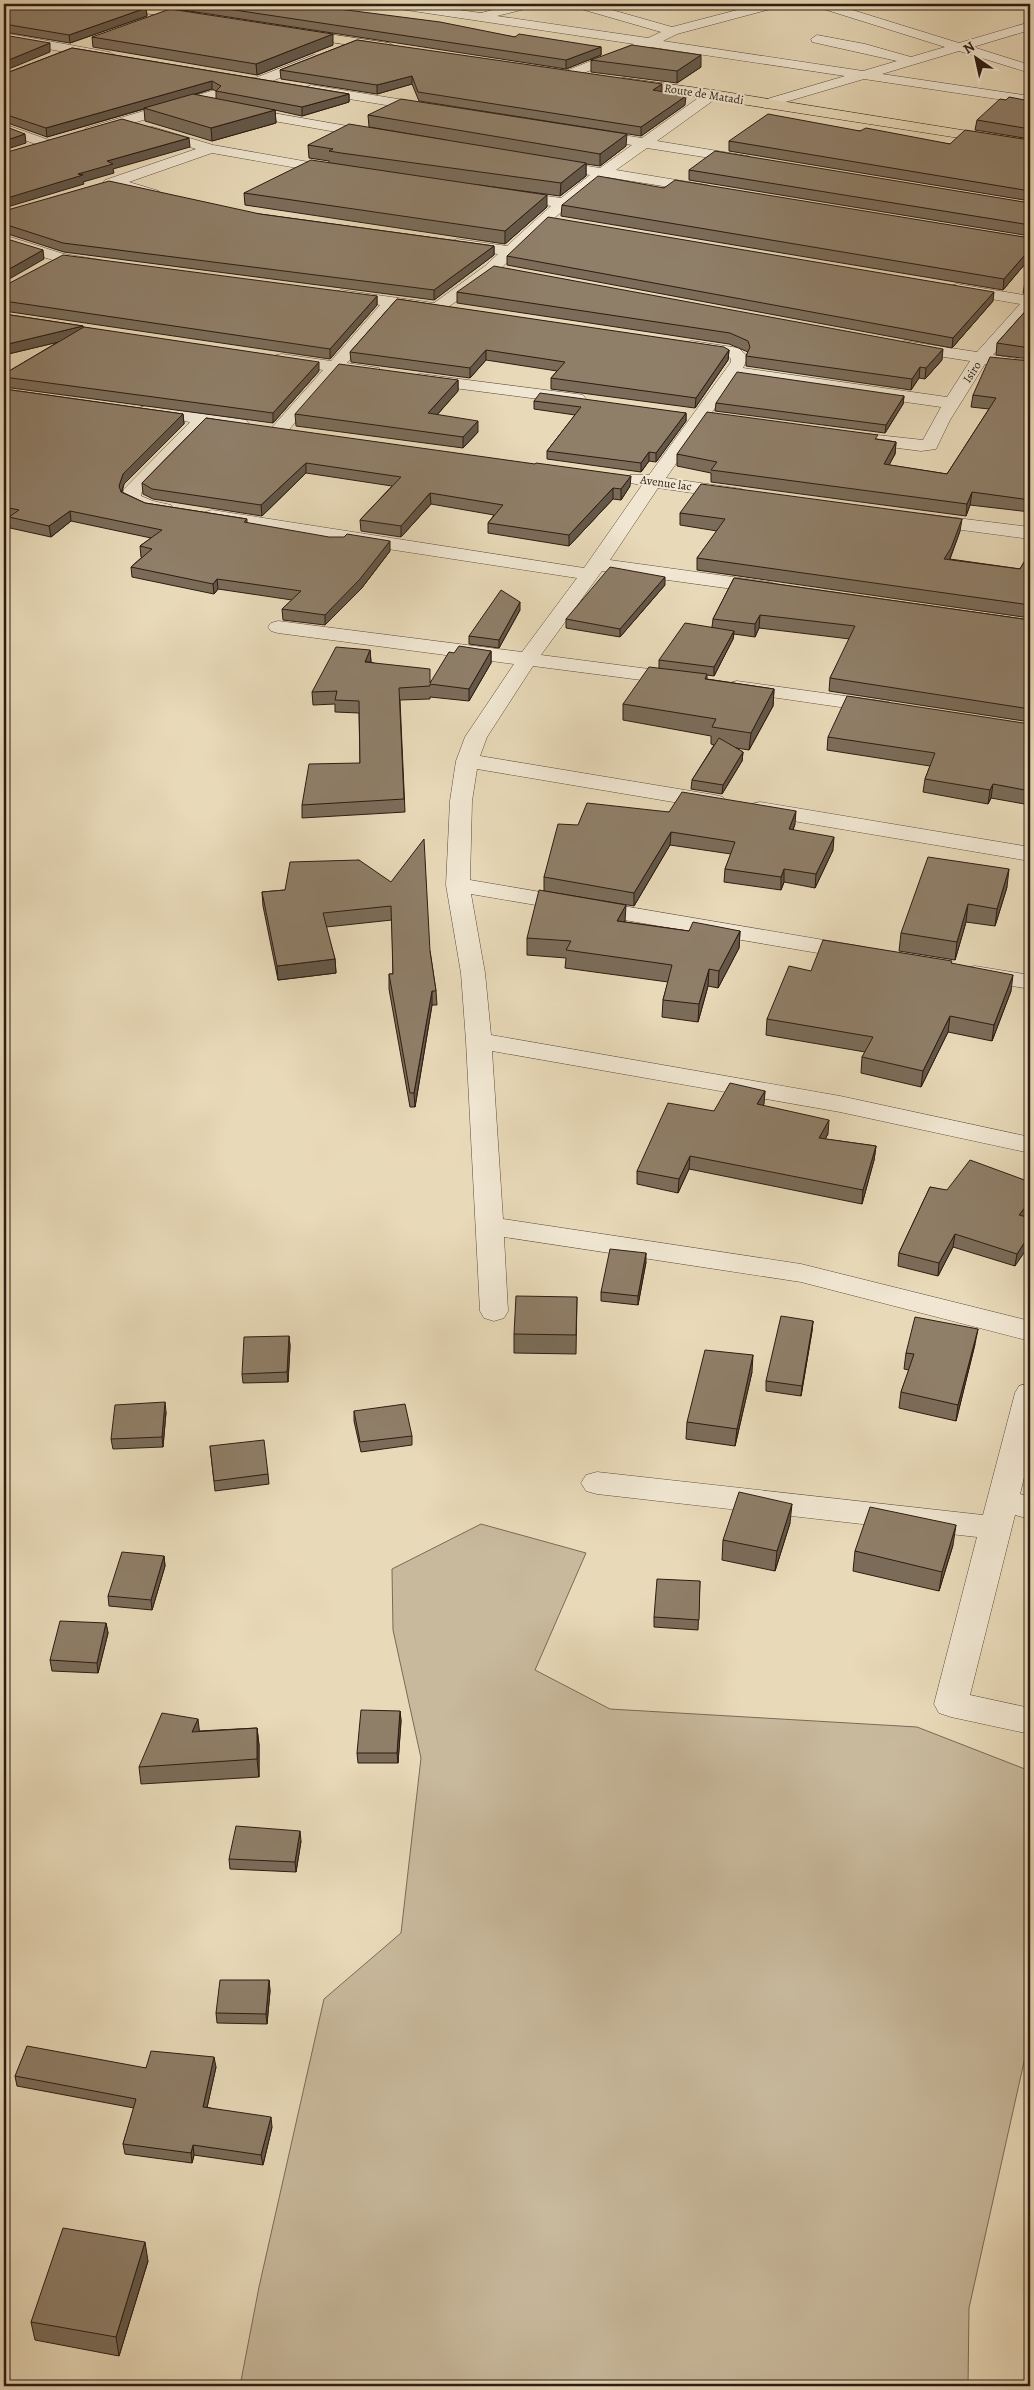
<svg xmlns="http://www.w3.org/2000/svg" width="1034" height="2390" font-family="Alegreya,serif">
  <style>
    .green { fill: #c8b99c; stroke: #7b6a57 }
    .lines { fill: none; stroke-linecap: round; stroke-linejoin: round }
    .minor-casing { stroke: #5c4b3c; stroke-width: 1 }
    .major-casing { stroke: #2e1c12; stroke-width: 1 }
    .minor { fill: #f0e6d1; fill-rule: evenodd }
    .major { fill: #e8d9b8; fill-rule: evenodd }
    .wall { fill: #7b6c59; stroke: #2e1c12; fill-rule: evenodd }
    .shaded-wall { fill: #645849; stroke: #2e1c12 }
    .building { fill: #8f7e68; stroke: #2e1c12 }
    .labels { text-anchor: middle; stroke-width: 4; stroke-linejoin: round; paint-order: stroke }
    .far-street-label { font-size: 12px; fill: #2e1c12; stroke: #f0e6d1 }
  </style>
  <rect width="100%" height="100%" fill="#e8d9b8"/>
  <filter id="stains"><feTurbulence type="fractalNoise" baseFrequency=".004" numOctaves="4"/><feColorMatrix values="0 0 0 0 .2 0 0 0 0 .09 0 0 0 0 .02 0 0 0 .5 -.17"/></filter>
  <radialGradient id="worn" r=".72"><stop offset=".6" stop-color="#630" stop-opacity="0"/><stop offset="1" stop-color="#630" stop-opacity=".3"/></radialGradient>
  <!-- green -->
  <polygon class="green" points="481,1524 586,1553 535,1670 610,1709 917,1727 1030,1771 1030,2035 969,2308 968,2386 240,2386 259,2287 324,1999 401,1933 421,1758 393,1630 392,1569"/>
  <g class="lines">
    <defs>
      <g id="minor">
        <polygon points="387,4 416,4 481,13 515,4 535,4 533,7 497,16 648,38 661,32 574,7 572,4 591,4 672,27 760,4 780,4 778,7 677,34 663,41 863,71 897,61 812,42 811,39 817,35 865,44 911,57 945,47 817,7 815,4 833,4 959,43 1030,22 1030,30 973,47 1030,65 1030,73 959,51 882,74 1030,96 1030,104 864,79 765,108 758,104 760,101 845,76 651,47 568,79 563,78 561,75 563,72 634,44 393,8"/>
        <polygon points="4,33 109,52 116,56 109,60 4,41"/>
        <polygon points="314,55 319,56 321,59 319,62 265,84 96,134 86,134 84,131 86,128 255,78"/>
        <polygon points="311,85 429,104 436,108 429,112 306,92 304,89"/>
        <polygon points="713,90 718,91 720,94 718,97 657,141 748,156 755,160 753,163 748,164 647,148 616,170 707,185 714,189 707,193 606,177 549,222 497,272 444,310 432,312 396,307 347,363 379,368 382,372 379,376 373,377 339,372 286,433 274,433 271,429 274,425 323,370 276,363 273,359 276,355 282,354 331,361 380,305 335,298 333,295 335,292 341,290 434,303 485,266 498,254 451,247 449,244 451,241 457,239 507,246 551,206 504,198 502,195 504,192 509,191 561,198 590,175 544,167 542,164 544,161 549,160 600,168 632,145 585,137 583,134 585,131 590,130 642,138 708,91"/>
        <polygon points="239,107 376,131 383,135 376,139 234,114 232,111"/>
        <polygon points="4,124 49,140 51,143 44,147 4,133"/>
        <polygon points="153,127 213,145 337,167 344,171 337,175 212,153 129,182 159,191 161,194 159,197 154,198 114,187 105,186 103,183 105,180 196,149 148,134 146,131 148,128"/>
        <polygon points="4,235 64,254 101,260 103,263 101,266 95,268 56,261 4,245"/>
        <polygon points="957,284 1030,296 1030,313 993,355 1030,361 1030,371 985,364 950,420 936,449 921,451 859,443 853,442 850,438 853,434 859,433 923,440 941,407 736,378 666,478 742,489 744,493 742,497 735,499 658,488 610,560 769,582 776,584 779,588 776,592 769,594 602,571 541,655 680,673 687,675 691,679 687,683 680,685 533,666 487,737 480,756 715,795 723,797 726,802 723,807 715,809 477,769 472,801 470,880 859,946 868,948 871,953 868,958 859,960 471,894 485,973 491,1035 840,1096 1030,1137 1030,1153 840,1112 492,1051 503,1219 801,1264 1030,1321 1030,1341 801,1282 504,1237 508,1311 504,1318 494,1321 484,1318 480,1311 466,1041 461,973 446,885 450,801 456,761 465,737 514,664 278,633 271,631 268,627 271,623 278,621 522,652 577,578 212,522 205,520 203,516 205,512 212,510 584,568 642,485 630,483 628,479 630,475 649,475 731,362 731,359 728,356 686,350 684,346 686,342 692,341 739,348 748,357 743,368 947,397 970,361 899,350 897,346 899,342 905,341 977,352 1020,304 951,292 949,289 951,286"/>
        <polygon points="421,374 577,394 583,395 586,399 583,403 577,404 415,383 412,379 415,375"/>
        <path d="M 147,406 L 240,419 L 246,420 L 249,424 L 246,428 L 240,429 L 207,425 L 142,491 L 141,496 L 153,501 L 171,505 L 173,509 L 171,513 C 155,517 131,510 122,497 L 124,489 L 190,422 L 141,415 L 138,411 L 141,407 Z"/>
        <polygon points="924,514 1030,527 1030,539 917,524 914,520 917,516"/>
        <polygon points="737,681 881,701 889,702 892,707 889,712 881,713 730,691 726,687 730,683"/>
        <polygon points="760,802 1030,847 1030,861 752,814 749,809 752,804"/>
        <polygon points="975,966 1030,975 1030,989 966,978 963,973 966,968"/>
        <polygon points="1030,1383 1030,1453 1020,1494 1030,1497 1030,1519 1015,1515 970,1695 1030,1708 1030,1734 951,1717 939,1713 934,1704 977,1537 597,1494 586,1491 581,1483 586,1475 597,1472 983,1515 1015,1393 1019,1386"/>
      </g>
      <g id="major">
        <polygon points="104,4 134,4 198,13 204,17 198,21 110,8"/>
        <polygon points="295,29 389,43 396,47 389,51 290,36 289,33 290,30"/>
        <polygon points="624,78 713,90 1030,141 1030,149 619,85 617,82 619,79"/>
      </g>
    </defs>
    <!-- minor casing -->
    <use href="#minor" class="minor-casing"/>
    <!-- major casing -->
    <use href="#major" class="major-casing"/>
    <!-- minor -->
    <use href="#minor" class="minor"/>
    <!-- major -->
    <use href="#major" class="major"/>
  </g>
  <!-- wall -->
  <g class="wall">
    <polygon points="4,4 146,8 147,16 70,43 4,32"/>
    <polygon points="144,4 300,4 515,37 601,47 601,55 566,69"/>
    <polygon points="92,37 333,45 257,75 93,47"/>
    <polygon points="357,40 662,92 685,105 641,136 419,101 412,84 377,94 281,79 280,70"/>
    <path d="M 72,48 L 349,94 L 349,102 L 302,116 L 275,110 L 276,123 L 212,141 L 145,121 L 144,109 L 47,137 L 5,122 L 4,123 L 4,74 ZM 212,89 L 216,91 L 216,99 L 194,95 Z"/>
    <polygon points="591,60 701,67 677,83 591,72"/>
    <polygon points="1006,100 1030,101 1030,139 975,130 977,120"/>
    <polygon points="368,115 626,146 600,166 586,164 586,176 560,196 479,185 547,207 505,244 245,205 244,193 329,163 329,161 309,158 308,145 446,140 369,127"/>
    <polygon points="860,131 950,144 1030,140 1030,201 729,151 729,141"/>
    <polygon points="689,170 1030,203 1030,236 689,180"/>
    <polygon points="664,188 1030,238 1030,258 1003,290 561,216 562,205"/>
    <polygon points="4,211 260,214 494,246 494,255 434,300 64,252 5,233 4,234"/>
    <polygon points="507,256 993,301 952,348 507,265"/>
    <polygon points="1030,270 1030,295 1023,293 1025,282"/>
    <polygon points="4,286 377,296 377,305 330,359 4,311"/>
    <polygon points="457,292 942,360 925,379 919,378 911,390 746,366 746,356 748,352 729,344 457,303"/>
    <polygon points="397,299 729,350 728,360 695,408 551,389 551,378 557,371 486,360 470,378 351,362 350,352"/>
    <polygon points="1030,306 1030,359 996,355 997,343"/>
    <polygon points="4,314 83,326 83,327 319,371 273,423 4,387 4,374 58,342 4,355"/>
    <polygon points="1030,361 1030,512 970,505 966,516 711,482 711,473 677,466 677,454 877,439 896,442 895,454 889,465 947,474 989,409 971,407 973,395"/>
    <polygon points="458,380 458,391 437,415 478,432 463,448 296,426 295,414"/>
    <polygon points="4,389 183,414 184,424 124,484 122,492 145,503 247,519 247,523 390,551 361,589 325,625 283,620 282,609 292,600 218,589 214,594 132,577 131,567 142,557 141,557 140,546 151,538 71,521 51,537 10,528 9,518 4,518"/>
    <polygon points="904,396 903,404 885,433 715,411 716,403"/>
    <polygon points="534,401 686,413 686,421 656,462 649,461 641,472 547,459 547,451 575,415 534,409"/>
    <polygon points="206,418 630,486 621,500 613,499 569,546 488,533 488,523 494,515 431,504 401,537 361,531 360,520 392,486 306,473 262,516 153,499 143,494 142,483"/>
    <polygon points="680,513 960,531 950,559 1020,569 1030,552 1030,618 697,570 697,558 717,531 680,525"/>
    <polygon points="734,578 1030,620 1030,722 829,691 830,678 850,639 759,628 755,637 734,634 733,639 714,676 707,675 707,679 774,689 773,706 749,750 736,748 743,752 742,761 722,794 691,789 692,780 714,745 711,744 711,736 623,720 623,704 659,668 659,660 712,627 713,619"/>
    <polygon points="665,585 620,637 566,628 566,619"/>
    <polygon points="520,610 499,648 469,644 469,636"/>
    <polygon points="370,650 371,662 431,682 454,653 491,651 491,663 469,701 430,697 430,699 400,700 405,812 302,818 302,805 360,763 359,713 335,712 335,704 313,705 312,692"/>
    <polygon points="1030,724 1030,805 991,798 988,804 923,792 925,779 930,766 827,750 828,737"/>
    <polygon points="669,812 795,824 793,830 833,850 815,888 784,882 781,890 724,882 725,869 731,854 670,845 634,906 544,891 544,877 578,825"/>
    <polygon points="359,860 430,951 436,991 437,1005 432,1005 415,1107 410,1107 389,989 389,974 393,974 392,920 326,927 335,959 336,973 278,980 263,906 262,892 285,890"/>
    <polygon points="1007,887 995,926 966,922 955,960 899,951 901,933"/>
    <polygon points="625,922 689,931 740,931 739,948 718,988 708,986 698,1022 662,1017 663,1000 668,982 565,968 566,958 527,955 527,938"/>
    <polygon points="951,963 1011,991 992,1041 948,1032 921,1087 861,1073 862,1057 865,1052 766,1035 767,1019 811,971"/>
    <polygon points="765,1091 763,1106 828,1134 825,1139 876,1146 874,1160 862,1204 689,1169 678,1193 637,1184 637,1171 714,1111"/>
    <polygon points="930,1187 1030,1211 1026,1217 1015,1266 953,1247 938,1276 898,1266 899,1253"/>
    <polygon points="646,1262 638,1305 601,1301 601,1292"/>
    <polygon points="577,1297 576,1354 514,1353 514,1334"/>
    <polygon points="813,1321 812,1331 801,1396 766,1391 766,1381"/>
    <polygon points="289,1336 290,1346 288,1382 243,1383 242,1374"/>
    <polygon points="975,1344 956,1421 899,1408 901,1392 909,1370 904,1369 906,1353"/>
    <polygon points="752,1372 735,1446 686,1439 687,1422"/>
    <polygon points="354,1411 412,1436 412,1445 361,1452 354,1421"/>
    <polygon points="166,1412 163,1447 113,1449 111,1439"/>
    <polygon points="210,1446 268,1474 269,1484 215,1491"/>
    <polygon points="790,1523 775,1571 722,1560 723,1540"/>
    <polygon points="953,1545 939,1591 853,1571 855,1551"/>
    <polygon points="164,1556 165,1566 152,1610 109,1606 108,1596"/>
    <polygon points="700,1581 698,1630 654,1627 654,1617"/>
    <polygon points="106,1623 108,1633 98,1673 52,1671 50,1660"/>
    <polygon points="400,1711 401,1721 398,1763 358,1763 357,1753"/>
    <polygon points="257,1728 259,1745 259,1777 141,1784 139,1767 199,1731"/>
    <polygon points="301,1841 296,1872 230,1869 229,1859"/>
    <polygon points="269,1980 270,1991 267,2024 217,2023 216,2013"/>
    <polygon points="216,2067 207,2107 272,2127 263,2165 194,2155 192,2163 125,2154 123,2144 134,2108 17,2086 15,2076 146,2068"/>
    <polygon points="148,2261 119,2356 35,2340 31,2322"/>
  </g>
  <!-- shaded-wall -->
  <g class="shaded-wall">
    <polygon points="146,8 147,16 70,43 69,35"/>
    <polygon points="333,34 333,45 257,75 256,64"/>
    <polygon points="50,43 50,52 4,71 4,62"/>
    <polygon points="601,47 601,55 566,69 566,60"/>
    <polygon points="701,55 701,67 677,83 677,71"/>
    <polygon points="412,76 412,84 377,94 377,85"/>
    <polygon points="212,81 212,89 47,137 46,128"/>
    <polygon points="662,84 662,93 653,90"/>
    <polygon points="349,94 349,102 302,116 302,107"/>
    <polygon points="686,96 685,105 641,136 641,127"/>
    <polygon points="275,110 276,123 212,141 211,128"/>
    <polygon points="25,134 26,143 4,150 4,141"/>
    <polygon points="627,134 626,146 600,166 600,154"/>
    <polygon points="189,138 190,147 113,169 114,173 83,182 84,184 4,208 4,199 78,174 107,161"/>
    <polygon points="586,163 586,176 560,196 561,183"/>
    <polygon points="547,195 547,207 505,244 505,231"/>
    <polygon points="494,246 494,255 434,300 434,290"/>
    <polygon points="1030,249 1030,258 1003,290 1004,279"/>
    <polygon points="43,250 44,259 4,282 4,272"/>
    <polygon points="994,292 993,301 952,348 953,338"/>
    <polygon points="377,296 377,305 330,359 330,349"/>
    <polygon points="83,326 84,336 4,355 4,345"/>
    <polygon points="943,349 942,360 925,379 926,368"/>
    <polygon points="486,350 486,360 470,378 470,368"/>
    <polygon points="729,350 728,360 695,408 696,398"/>
    <polygon points="319,362 319,371 273,423 273,413"/>
    <polygon points="920,367 919,378 911,390 912,379"/>
    <polygon points="458,380 458,391 428,425 428,413"/>
    <polygon points="904,396 903,404 885,433 886,425"/>
    <polygon points="686,413 686,421 656,462 656,453"/>
    <polygon points="183,414 184,424 124,484 120,496 119,486 123,474"/>
    <polygon points="478,421 478,432 463,448 463,437"/>
    <polygon points="896,442 895,454 883,476 884,464"/>
    <polygon points="649,452 649,461 641,472 641,463"/>
    <polygon points="306,463 306,473 262,516 261,505"/>
    <polygon points="631,476 630,486 621,500 621,489"/>
    <polygon points="613,488 613,499 569,546 569,535"/>
    <polygon points="972,492 970,505 966,516 967,504"/>
    <polygon points="430,493 431,504 401,537 401,526"/>
    <polygon points="70,511 71,521 51,537 49,526"/>
    <polygon points="962,519 960,531 949,561 944,559"/>
    <polygon points="390,541 390,551 361,589 325,625 325,615"/>
    <polygon points="665,577 665,585 620,637 620,629"/>
    <polygon points="217,579 218,589 214,594 213,584"/>
    <polygon points="520,602 520,610 499,648 499,640"/>
    <polygon points="760,615 759,628 755,637 755,624"/>
    <polygon points="734,631 733,639 714,676 714,667"/>
    <polygon points="370,650 371,662 365,662"/>
    <polygon points="491,651 491,663 469,701 469,689"/>
    <polygon points="774,689 773,706 749,750 751,733"/>
    <polygon points="743,752 742,761 722,794 723,785"/>
    <polygon points="993,784 991,798 988,804 990,790"/>
    <polygon points="796,811 795,824 788,842 789,829"/>
    <polygon points="671,832 670,845 634,906 634,893"/>
    <polygon points="834,837 833,850 815,888 816,874"/>
    <polygon points="784,869 784,882 781,890 781,877"/>
    <polygon points="1009,869 1007,887 995,926 997,909"/>
    <polygon points="968,904 966,922 955,960 957,942"/>
    <polygon points="626,905 625,922 617,921"/>
    <polygon points="740,931 739,948 718,988 719,971"/>
    <polygon points="335,959 336,973 278,980 277,966"/>
    <polygon points="709,969 708,986 698,1022 699,1004"/>
    <polygon points="1013,975 1011,991 992,1041 994,1025"/>
    <polygon points="432,991 432,1005 415,1107 414,1093"/>
    <polygon points="950,1016 948,1032 921,1087 923,1071"/>
    <polygon points="765,1091 764,1104 756,1118 757,1104"/>
    <polygon points="829,1120 828,1134 818,1151 819,1138"/>
    <polygon points="876,1146 874,1160 862,1204 863,1190"/>
    <polygon points="690,1156 689,1169 678,1193 679,1179"/>
    <polygon points="1030,1201 1030,1211 1017,1227 1019,1215"/>
    <polygon points="955,1234 953,1247 938,1276 939,1263"/>
    <polygon points="1030,1234 1030,1244 1015,1266 1017,1254"/>
    <polygon points="646,1253 646,1262 638,1305 638,1296"/>
    <polygon points="813,1321 812,1331 801,1396 802,1386"/>
    <polygon points="978,1329 975,1344 956,1421 958,1405"/>
    <polygon points="289,1336 290,1346 288,1382 287,1372"/>
    <polygon points="753,1355 752,1372 735,1446 737,1429"/>
    <polygon points="165,1402 166,1412 163,1447 162,1437"/>
    <polygon points="792,1504 790,1523 775,1571 777,1551"/>
    <polygon points="956,1525 953,1545 939,1591 942,1572"/>
    <polygon points="164,1556 165,1566 152,1610 151,1600"/>
    <polygon points="106,1623 108,1633 98,1673 97,1663"/>
    <polygon points="400,1711 401,1721 398,1763 397,1753"/>
    <polygon points="198,1719 200,1736 192,1732"/>
    <polygon points="257,1728 259,1745 259,1777 257,1759"/>
    <polygon points="300,1831 301,1841 296,1872 295,1862"/>
    <polygon points="269,1980 270,1991 267,2024 266,2014"/>
    <polygon points="214,2057 216,2067 205,2117 203,2107"/>
    <polygon points="271,2117 272,2127 263,2165 261,2155"/>
    <polygon points="193,2145 194,2155 192,2163 191,2153"/>
    <polygon points="145,2242 148,2261 119,2356 116,2337"/>
  </g>
  <!-- building -->
  <g class="building">
    <polygon points="4,4 122,4 146,8 69,35 4,24"/>
    <polygon points="195,4 300,4 440,22 515,37 519,34 601,47 566,60"/>
    <polygon points="170,9 333,34 256,64 92,37"/>
    <polygon points="4,35 50,43 4,62"/>
    <polygon points="357,40 662,84 653,90 686,96 641,127 418,92 412,76 377,85 280,70"/>
    <polygon points="632,45 701,55 677,71 591,60"/>
    <polygon points="72,48 349,94 302,107 216,91 221,86 212,81 46,128 4,114 4,74"/>
    <polygon points="193,94 275,110 211,128 144,108"/>
    <polygon points="1009,97 1030,101 1030,129 977,120 1000,99 1006,100"/>
    <polygon points="401,99 627,134 600,154 368,115"/>
    <polygon points="768,114 860,131 866,128 950,144 965,130 1030,140 1030,191 729,141"/>
    <polygon points="122,119 189,138 107,161 113,164 78,174 83,175 4,199 4,153"/>
    <polygon points="349,124 586,163 561,183 341,153 329,151 333,149 308,145"/>
    <polygon points="4,126 25,134 4,141"/>
    <polygon points="715,151 1030,203 1030,225 689,170"/>
    <polygon points="311,160 547,195 505,231 244,193"/>
    <polygon points="598,176 664,188 675,180 1030,238 1030,249 1004,279 562,205"/>
    <polygon points="109,181 260,214 494,246 434,290 63,243 4,224 4,211"/>
    <polygon points="548,217 994,292 953,338 507,256"/>
    <polygon points="4,238 43,250 4,272"/>
    <polygon points="63,255 377,296 330,349 4,301 4,286"/>
    <polygon points="494,266 943,349 926,368 920,367 912,379 746,356 750,347 748,341 730,333 457,292"/>
    <polygon points="1030,270 1030,283 1025,282"/>
    <polygon points="397,299 724,347 729,350 696,398 551,378 565,362 486,350 470,368 350,352"/>
    <polygon points="1030,306 1030,348 997,343"/>
    <polygon points="4,314 83,326 4,345"/>
    <polygon points="84,327 319,362 273,413 4,377 4,374"/>
    <polygon points="990,357 1030,361 1030,500 972,492 967,504 711,470 717,462 677,454 707,412 878,435 875,439 896,442 884,464 947,474 996,398 973,395"/>
    <polygon points="339,364 458,380 428,413 478,421 463,437 295,414"/>
    <polygon points="737,372 904,396 886,425 716,403"/>
    <polygon points="4,389 183,414 123,474 119,486 121,492 145,503 247,519 244,522 329,537 344,537 347,534 390,541 360,579 325,615 282,609 301,591 217,579 213,584 131,567 152,549 140,546 162,530 70,511 49,526 9,517 19,510 4,507"/>
    <polygon points="540,393 686,413 656,453 649,452 641,463 547,451 581,407 534,401"/>
    <polygon points="206,418 535,464 536,463 631,476 621,489 613,488 569,535 488,523 503,505 430,493 401,526 360,520 401,477 306,463 261,505 152,489 142,483"/>
    <polygon points="701,484 962,519 951,548 944,559 1020,569 1030,552 1030,605 697,558 725,519 680,513"/>
    <polygon points="610,567 665,577 620,629 566,619"/>
    <polygon points="734,578 1030,620 1030,709 830,678 855,626 760,615 755,624 713,619"/>
    <polygon points="501,590 520,602 499,640 469,636"/>
    <polygon points="685,623 734,631 714,667 659,660"/>
    <polygon points="459,646 491,651 469,689 430,684 430,686 399,688 404,799 302,805 309,764 360,763 359,701 335,700 337,691 312,692 336,647 370,650 365,662 430,669 430,683 449,652 454,653"/>
    <polygon points="649,667 707,674 705,679 774,689 751,733 712,727 716,719 623,704"/>
    <polygon points="847,696 1030,724 1030,791 993,784 990,790 925,779 935,753 828,737"/>
    <polygon points="719,738 743,752 723,785 692,780"/>
    <polygon points="682,792 796,811 789,829 834,837 816,874 784,869 781,877 725,869 735,842 671,832 634,893 544,877 558,824 578,825 587,803 669,812"/>
    <polygon points="424,839 430,951 436,991 432,991 414,1093 410,1093 389,974 393,974 391,906 323,913 335,959 277,966 262,892 285,890 290,862 359,860 391,882"/>
    <polygon points="928,857 1009,869 997,909 968,904 957,942 901,933"/>
    <polygon points="539,890 626,905 617,921 689,931 693,922 740,931 719,971 709,969 699,1004 663,1000 672,965 566,950 571,941 527,938"/>
    <polygon points="823,940 952,961 951,963 1013,975 994,1025 950,1016 923,1071 862,1057 873,1037 767,1019 789,966 811,971"/>
    <polygon points="730,1083 765,1091 757,1104 829,1120 819,1138 876,1146 863,1190 690,1156 679,1179 637,1171 668,1103 714,1111"/>
    <polygon points="970,1160 1030,1182 1030,1201 1019,1215 1030,1218 1030,1234 1017,1254 955,1234 939,1263 899,1253 930,1187 947,1190"/>
    <polygon points="610,1249 646,1253 638,1296 601,1292"/>
    <polygon points="516,1296 577,1297 576,1335 514,1334"/>
    <polygon points="781,1316 813,1321 802,1386 766,1381"/>
    <polygon points="915,1317 978,1329 958,1405 901,1392 914,1354 906,1353"/>
    <polygon points="289,1336 287,1372 242,1374 244,1337"/>
    <polygon points="705,1350 753,1355 737,1429 687,1422"/>
    <polygon points="165,1402 162,1437 111,1439 115,1405"/>
    <polygon points="405,1404 412,1436 360,1442 354,1411"/>
    <polygon points="264,1440 268,1474 214,1481 210,1446"/>
    <polygon points="739,1492 792,1504 777,1551 723,1540"/>
    <polygon points="870,1507 956,1525 942,1572 855,1551"/>
    <polygon points="122,1552 164,1556 151,1600 108,1596"/>
    <polygon points="657,1579 700,1581 699,1620 654,1617"/>
    <polygon points="60,1621 106,1623 97,1663 50,1660"/>
    <polygon points="361,1710 400,1711 397,1753 357,1753"/>
    <polygon points="162,1713 198,1719 192,1732 257,1728 257,1759 139,1767"/>
    <polygon points="236,1826 300,1831 295,1862 229,1859"/>
    <polygon points="220,1980 269,1980 266,2014 216,2013"/>
    <polygon points="27,2046 146,2068 151,2051 214,2057 203,2107 271,2117 261,2155 193,2145 191,2153 123,2144 136,2099 15,2076"/>
    <polygon points="63,2228 145,2242 116,2337 31,2322"/>
  </g>
  <g class="labels">
    <!-- far-street labels -->
    <g class="far-street-label">
      <text transform="translate(704 94) rotate(9)" y="4">Route de Matadi</text>
      <text transform="translate(972 372) rotate(-57)" y="4">Isiro</text>
      <text transform="translate(666 483) rotate(8)" y="4">Avenue lac</text>
    </g>
  </g>
  <!-- margin -->
  <rect width="1034" height="2390" fill="none" stroke="#e8d9b8" stroke-width="20"/>
  <rect x="5" y="5" width="1024" height="2380" fill="none" stroke="#2e1c12" stroke-width="2.5"/>
  <rect x="10" y="10" width="1014" height="2370" fill="none" stroke="#2e1c12"/>
  <!-- north arrow -->
  <g transform="translate(976 58) rotate(326)" stroke="#f0e6d1" stroke-width="4" paint-order="stroke">
  <path d="M0-4L9 19L0 12L-9 19Z" fill="#2e1c12"/>
  <text y="-8" font-size="14" font-weight="bold" text-anchor="middle" fill="#2e1c12">N</text>
  </g>
  <rect width="100%" height="100%" filter="url(#stains)"/>
  <rect width="100%" height="100%" fill="url(#worn)"/>
</svg>
